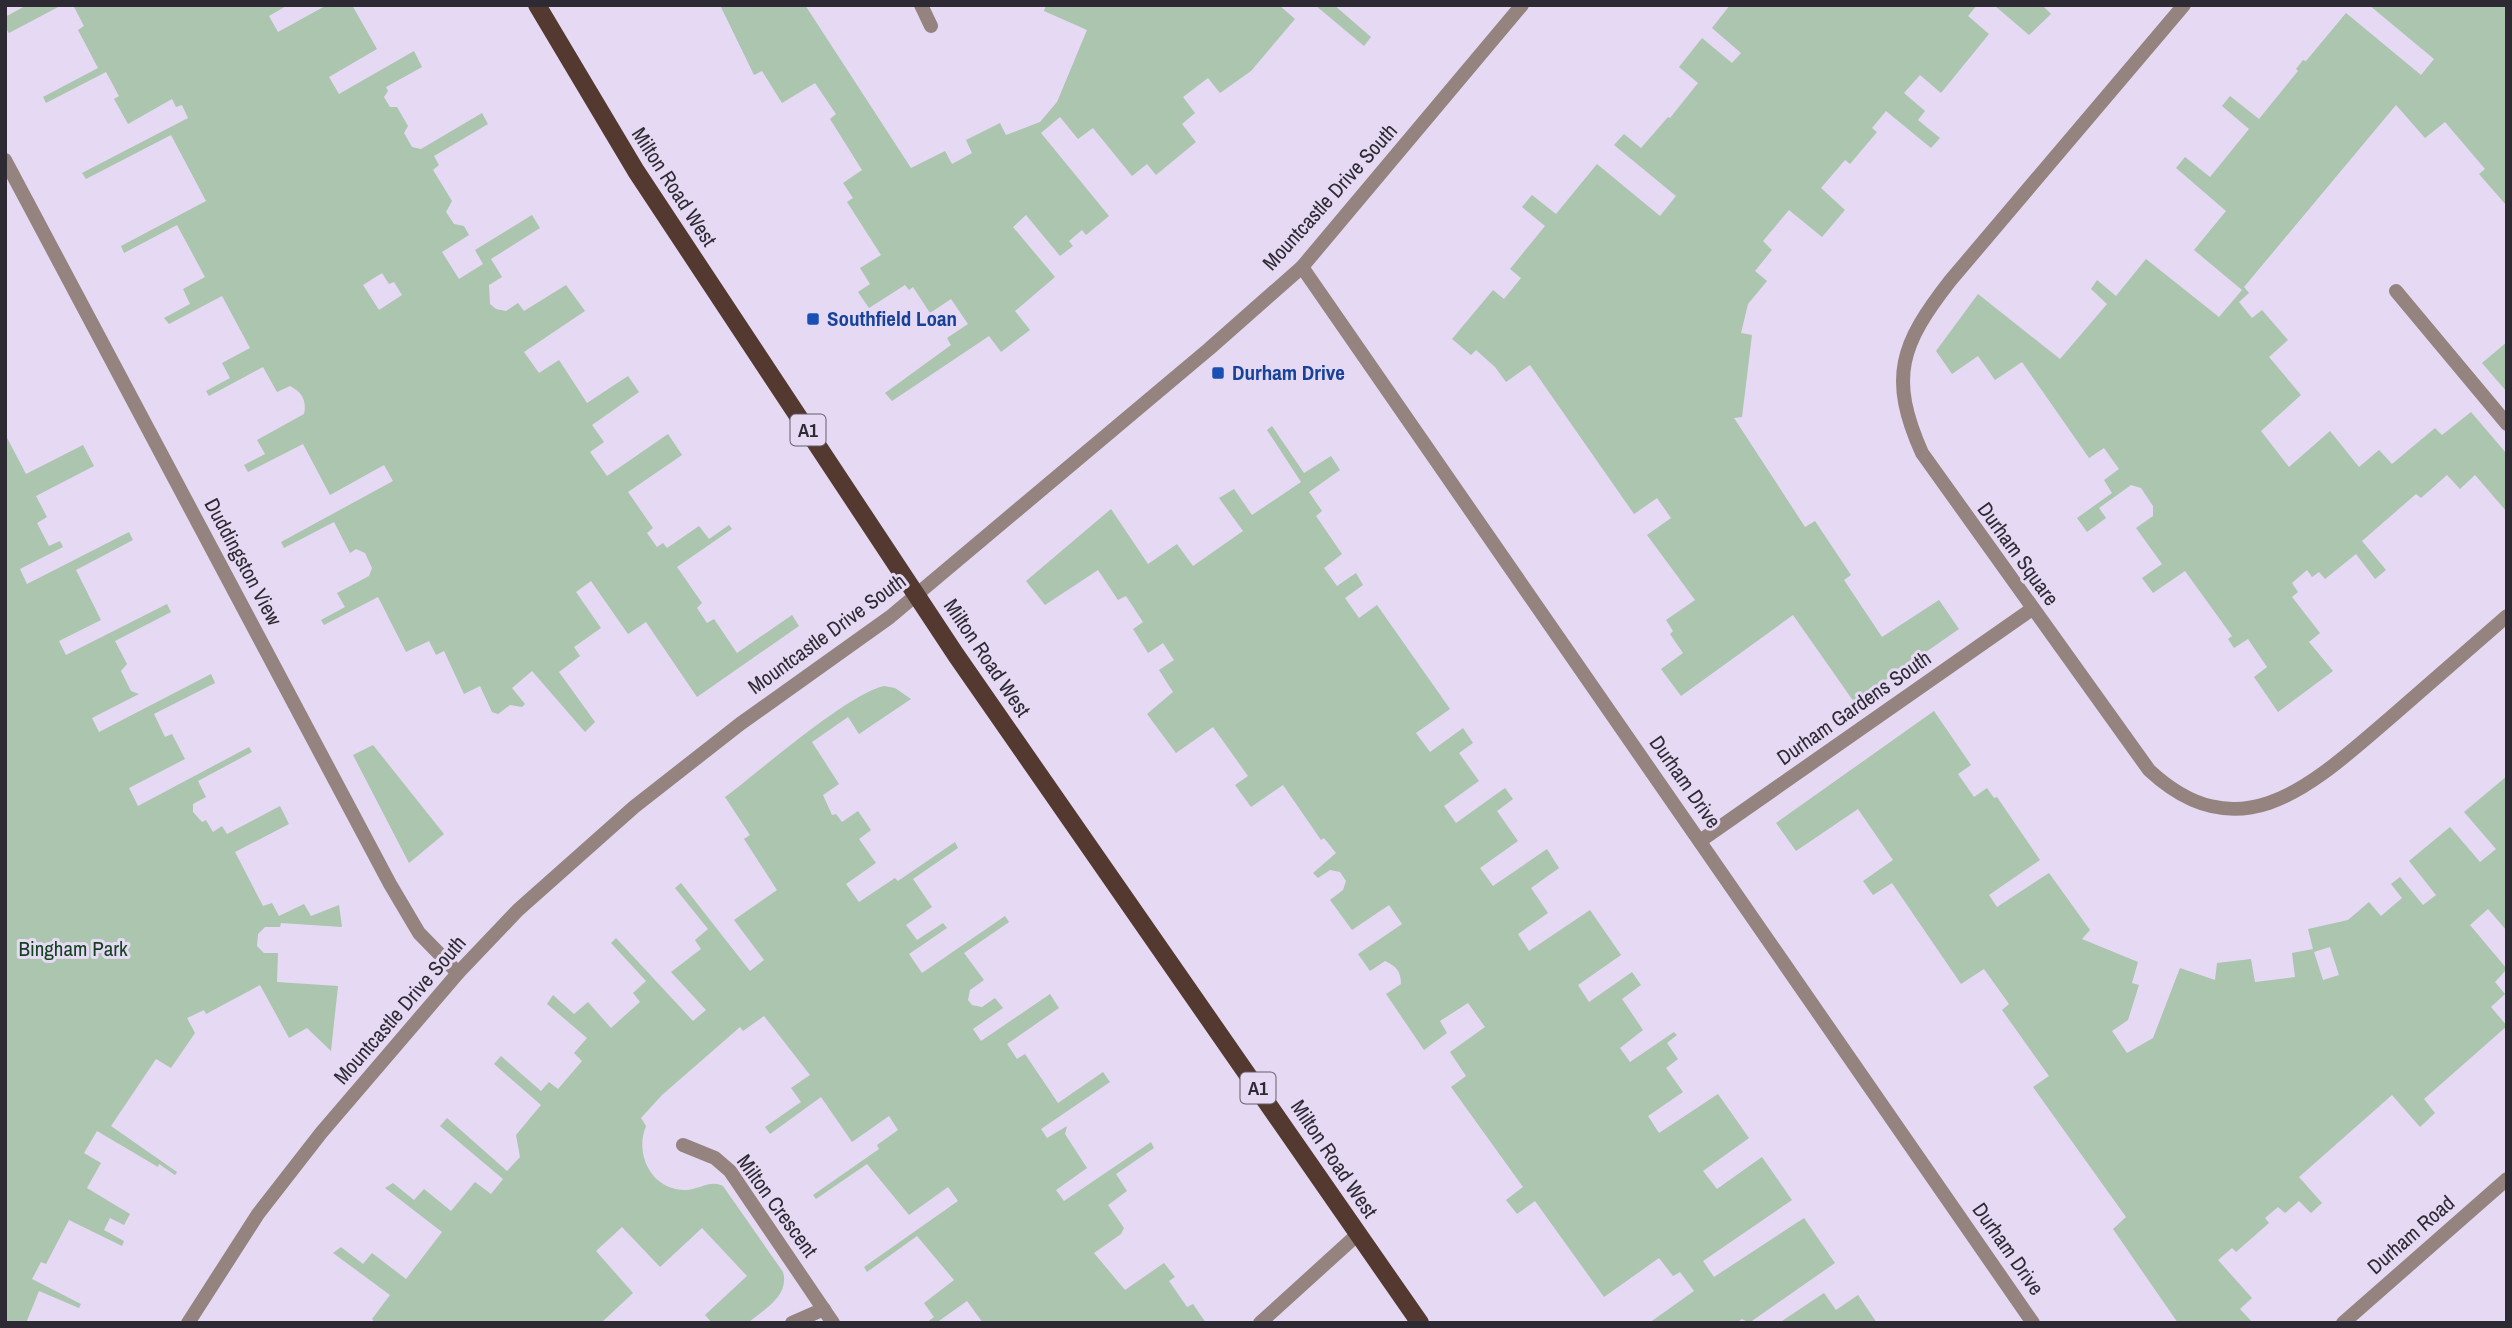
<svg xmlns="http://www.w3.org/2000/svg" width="2512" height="1328" font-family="'Archivo Narrow',sans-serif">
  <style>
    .green { fill: #abc5ae; fill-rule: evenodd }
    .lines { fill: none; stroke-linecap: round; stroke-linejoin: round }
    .minor { stroke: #94837e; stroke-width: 14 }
    .tertiary { stroke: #94837e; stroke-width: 14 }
    .primary { stroke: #543931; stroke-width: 18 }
    .transit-dot { fill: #1a4fb4; stroke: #e5d9f3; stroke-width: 2.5 }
    .labels { text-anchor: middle; stroke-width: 6; stroke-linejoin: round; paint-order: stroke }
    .shield { fill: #e5d9f3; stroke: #655e6d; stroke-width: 2 }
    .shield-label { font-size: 19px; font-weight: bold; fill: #2e2a33 }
    .street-label { font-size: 21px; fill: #2e2a33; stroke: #e5d9f3 }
    .transit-label { font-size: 21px; font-weight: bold; fill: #164399; stroke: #e5d9f3; text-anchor: start }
    .park-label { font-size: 21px; fill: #13421f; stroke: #e5d9f3 }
  </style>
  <rect width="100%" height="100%" fill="#e5d9f3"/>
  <!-- green -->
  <g class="green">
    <polygon points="27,5 62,5 9,33 5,27 5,17"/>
    <path d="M 73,5 L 288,5 L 269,16 L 278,32 L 327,5 L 352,5 L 377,49 L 329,77 L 339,94 L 414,51 L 422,67 L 386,87 L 388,91 L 384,97 L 390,107 L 397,107 L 408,126 L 404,133 L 412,147 L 421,149 L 482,113 L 488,124 L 434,156 L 439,165 L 433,170 L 452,201 L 446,212 L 454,224 L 464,226 L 469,235 L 442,252 L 459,279 L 483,264 L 475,250 L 532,215 L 540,228 L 491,259 L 502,277 L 489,285 L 490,304 L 496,309 L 506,311 L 518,303 L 524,311 L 566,285 L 585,311 L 524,352 L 539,373 L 559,360 L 587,403 L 628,376 L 639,392 L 592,425 L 604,442 L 590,452 L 607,476 L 668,434 L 682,455 L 628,492 L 653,528 L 647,533 L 657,547 L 663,543 L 667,548 L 699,526 L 709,539 L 729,525 L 732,529 L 677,567 L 702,603 L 697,608 L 707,623 L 714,619 L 737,653 L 792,615 L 799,626 L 697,697 L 646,622 L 628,634 L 591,581 L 576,592 L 601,628 L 574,647 L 580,656 L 559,672 L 595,722 L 585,732 L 532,671 L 512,688 L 525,704 L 522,707 L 510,705 L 498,714 L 492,712 L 480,686 L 464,694 L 444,651 L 436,655 L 429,641 L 406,652 L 378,597 L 324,625 L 321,620 L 345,607 L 337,593 L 369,576 L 372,568 L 365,553 L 356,549 L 350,553 L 334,522 L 284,548 L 281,542 L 393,481 L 384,465 L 330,495 L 303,444 L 248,472 L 244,465 L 265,454 L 257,440 L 304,414 C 307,401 302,392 290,386 L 277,392 L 263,367 L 209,396 L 206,391 L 230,378 L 222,363 L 250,348 L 222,296 L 169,324 L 164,318 L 190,304 L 183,289 L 205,277 L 177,225 L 124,253 L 121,246 L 206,201 L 171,135 L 86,179 L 82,173 L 188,118 L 182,105 L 176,107 L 172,99 L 128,124 L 114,99 L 119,96 L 106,72 L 46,103 L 43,97 L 98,68 L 78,30 L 84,26 ZM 382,273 L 389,284 L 394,282 L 402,295 L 379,310 L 363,285 Z"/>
    <polygon points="720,5 805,5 911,168 945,151 952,164 972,153 966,140 1000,123 1006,135 1040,122 1057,102 1087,30 1044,11 1046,5 1279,5 1295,19 1251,71 1220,93 1208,78 1183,97 1195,113 1182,124 1196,142 1156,175 1147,164 1132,176 1093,128 1078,139 1060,117 1041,133 1109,216 1086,235 1082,230 1069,241 1073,246 1060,256 1026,215 1013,227 1055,277 1015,311 1030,330 1001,352 989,336 892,401 885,393 951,345 947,338 968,324 951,299 930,313 913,287 909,290 905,285 869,308 858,292 870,284 860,268 881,255 847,202 853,198 843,183 862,170 830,119 836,114 815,83 782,103 762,71 754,75"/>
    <polygon points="1315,5 1334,5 1371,37 1364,46"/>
    <polygon points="1730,5 1977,5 1968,16 1989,34 1941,93 1920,75 1904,93 1925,111 1918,120 1940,138 1931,148 1886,111 1872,128 1877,132 1850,164 1845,160 1821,188 1845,210 1822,237 1789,210 1763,241 1772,250 1755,271 1767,281 1748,304 1741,333 1752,335 1742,417 1734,418 1805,527 1815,521 1851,575 1844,580 1882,637 1939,600 1959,629 1854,702 1793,615 1681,696 1661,669 1683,653 1670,634 1673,631 1666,620 1695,600 1647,535 1671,518 1657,498 1634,514 1530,365 1506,382 1495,367 1476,350 1471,355 1452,339 1493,290 1504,299 1521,278 1510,269 1545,226 1522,207 1532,195 1556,214 1597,164 1660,216 1676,196 1614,145 1624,134 1641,148 1668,117 1670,118 1698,83 1679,67 1702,38 1732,63 1741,53 1712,28"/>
    <polygon points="1994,5 2042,5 2051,14 2029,35"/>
    <polygon points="2369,5 2507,5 2507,206 2479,174 2485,169 2445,122 2425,138 2396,105 2244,287 2249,293 2239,302 2252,318 2262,310 2288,340 2269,357 2301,395 2261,431 2289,467 2330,431 2359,467 2379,450 2392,464 2435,428 2442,435 2471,412 2507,454 2507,512 2475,475 2460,489 2447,475 2421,498 2416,494 2362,541 2386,570 2375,579 2356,554 2325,579 2319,572 2312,577 2307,570 2292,583 2298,592 2292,597 2320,633 2309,642 2333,671 2278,712 2254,677 2267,667 2248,639 2234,648 2228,639 2232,636 2185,571 2153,593 2142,578 2162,564 2136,528 2153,516 2153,506 2141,488 2131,485 2099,508 2106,518 2087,532 2077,518 2112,493 2104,480 2119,469 2104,448 2089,458 2022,362 1995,380 1978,356 1952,374 1936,351 1978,294 2060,359 2107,304 2091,289 2097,280 2116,296 2146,259 2219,317 2242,290 2194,250 2226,211 2176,168 2185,157 2210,177 2249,129 2222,106 2230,96 2259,119 2298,71 2296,69 2303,60 2306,61 2346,13 2421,75 2434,59"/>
    <polygon points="2507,342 2507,392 2482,363"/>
    <path d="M 1272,426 L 1304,473 L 1331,456 L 1340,470 L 1309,492 L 1322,511 L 1316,516 L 1342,554 L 1324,568 L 1337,586 L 1356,573 L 1363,585 L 1345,598 L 1359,618 L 1377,605 L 1450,709 L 1416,733 L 1430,752 L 1463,728 L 1473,743 L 1459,753 L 1479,781 L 1444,806 L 1456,823 L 1505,788 L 1513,799 L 1497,811 L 1518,841 L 1480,868 L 1493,886 L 1547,849 L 1559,868 L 1531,888 L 1548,913 L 1518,934 L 1529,951 L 1590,910 L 1621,955 L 1578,985 L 1589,1002 L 1632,972 L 1641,985 L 1622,999 L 1643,1030 L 1620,1048 L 1630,1062 L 1674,1032 L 1677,1035 L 1667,1043 L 1678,1059 L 1666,1068 L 1683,1092 L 1648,1116 L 1659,1133 L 1718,1094 L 1749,1138 L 1703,1171 L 1717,1189 L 1762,1157 L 1792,1200 L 1703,1261 L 1714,1277 L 1804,1218 L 1835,1263 L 1749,1323 L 1742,1319 L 1736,1323 L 1649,1323 L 1694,1291 L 1680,1272 L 1673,1276 L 1659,1258 L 1604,1297 L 1535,1201 L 1517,1214 L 1506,1200 L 1523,1187 L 1451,1087 L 1466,1076 L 1450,1052 L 1485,1027 L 1468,1003 L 1440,1021 L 1447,1033 L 1424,1050 L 1386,994 L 1401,984 C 1401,971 1396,966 1385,961 L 1370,971 L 1358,954 L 1402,924 L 1389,905 L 1352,930 L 1330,900 L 1343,890 L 1346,881 L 1340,872 L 1330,870 L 1318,878 L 1313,873 L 1336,853 L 1324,838 L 1321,840 L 1283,785 L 1251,807 L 1235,785 L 1248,776 L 1213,727 L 1176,753 L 1147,714 L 1173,692 L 1159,670 L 1174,660 L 1163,643 L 1148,653 L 1133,629 L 1143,622 L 1126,596 L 1118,600 L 1098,570 L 1045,605 L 1026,581 L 1111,509 L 1148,564 L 1177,544 L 1193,566 L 1243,531 L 1219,498 L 1234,489 L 1252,515 L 1301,482 L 1267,430 Z"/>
    <polygon points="5,434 26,474 83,445 94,466 36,496 47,517 37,523 49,546 60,541 63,547 20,569 27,584 129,532 133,540 76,570 101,620 59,641 66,655 167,604 171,612 115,641 127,664 121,671 131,691 139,694 92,718 99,732 211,674 215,683 154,714 165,737 172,734 185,759 129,788 138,806 249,747 252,752 198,781 206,797 193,804 193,812 202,822 206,820 213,832 222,826 227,834 280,806 289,824 235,852 263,906 272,903 279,916 304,904 311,916 339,905 342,927 281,923 280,927 265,927 258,934 257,946 264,953 278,953 277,982 338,986 331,1051 307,1028 289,1038 260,985 206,1014 204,1010 187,1018 195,1033 171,1068 156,1059 111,1126 177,1172 175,1175 159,1164 158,1167 97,1131 84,1153 101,1163 87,1188 130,1214 124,1225 110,1218 104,1230 124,1241 122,1246 69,1220 46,1264 41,1262 32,1279 81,1304 79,1308 39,1291 26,1323 5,1323"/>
    <path d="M 884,686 L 895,688 L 911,699 L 859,734 L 848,717 L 812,742 L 839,784 L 823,795 L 832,815 L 836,814 L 842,822 L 858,811 L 871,830 L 859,839 L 876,863 L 846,884 L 859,902 L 895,878 L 898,881 L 955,842 L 958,848 L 913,879 L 932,907 L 906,925 L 917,940 L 943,923 L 947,928 L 909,954 L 922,973 L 1005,916 L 1009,922 L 964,953 L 984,980 L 970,990 L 968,1000 L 972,1005 L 982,1007 L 995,998 L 1003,1008 L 973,1029 L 981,1041 L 1050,994 L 1059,1008 L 1007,1044 L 1017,1059 L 1025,1054 L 1058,1103 L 1103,1072 L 1110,1082 L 1041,1129 L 1047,1138 L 1067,1126 L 1065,1134 L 1087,1168 L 1056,1190 L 1064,1201 L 1151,1142 L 1154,1148 L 1116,1174 L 1127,1191 L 1108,1205 L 1124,1228 L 1121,1234 L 1094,1253 L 1125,1290 L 1164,1263 L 1175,1277 L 1169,1281 L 1187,1307 L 1193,1304 L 1206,1323 L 983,1323 L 967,1301 L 936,1323 L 926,1323 L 934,1317 L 924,1303 L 954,1280 L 917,1236 L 867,1272 L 864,1267 L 958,1201 L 948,1187 L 909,1215 L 867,1164 L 816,1199 L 813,1195 L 879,1149 L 877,1145 L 898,1130 L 889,1116 L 852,1142 L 821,1097 L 770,1134 L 765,1127 L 801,1102 L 791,1088 L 810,1075 L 764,1016 L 743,1031 L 740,1027 L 662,1095 L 641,1118 L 646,1126 C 634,1155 652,1190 685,1190 C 699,1190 710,1179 723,1186 L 783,1272 C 790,1296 764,1309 748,1323 L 712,1323 L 705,1315 L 747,1276 L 702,1228 L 660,1267 L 622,1227 L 596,1251 L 633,1293 L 601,1323 L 375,1323 L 372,1319 L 390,1295 L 333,1253 L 341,1247 L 363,1264 L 372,1253 L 406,1279 L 442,1232 L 385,1188 L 393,1183 L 414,1200 L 424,1189 L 451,1211 L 475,1182 L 491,1194 L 503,1179 L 440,1126 L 447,1118 L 507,1171 L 520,1157 L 516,1135 L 541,1105 L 494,1064 L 501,1056 L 541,1091 L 549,1082 L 558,1089 L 582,1061 L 574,1053 L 587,1038 L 547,1004 L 553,995 L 574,1014 L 588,1002 L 611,1028 L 640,1002 L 633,993 L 646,981 L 611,943 L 616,938 L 693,1021 L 706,1010 L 671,972 L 701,949 L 695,940 L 708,929 L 675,888 L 681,883 L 750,971 L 764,960 L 734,920 L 777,890 L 744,839 L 750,835 L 725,797 C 760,771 846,695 884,686 Z"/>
    <path d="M 1934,711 L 1971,765 L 1958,774 L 1974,797 L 1987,788 L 1994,798 L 1997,797 L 2040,860 L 1989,895 L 1997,907 L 2049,873 L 2090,930 L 2082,939 L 2138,962 L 2132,983 L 2139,985 L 2128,1020 L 2112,1031 L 2127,1053 L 2153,1038 L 2180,968 L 2215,980 L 2217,963 L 2251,959 L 2255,982 L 2295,977 L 2292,953 L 2313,949 L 2308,929 L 2348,920 L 2369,902 L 2381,916 L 2402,898 L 2391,884 L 2400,877 L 2423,905 L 2436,895 L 2409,861 L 2450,827 L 2480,862 L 2496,849 L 2464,812 L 2507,776 L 2507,931 L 2488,909 L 2470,925 L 2507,969 L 2495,982 L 2505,994 L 2491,1007 L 2507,1026 L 2424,1099 L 2435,1113 L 2420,1127 L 2392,1095 L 2299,1177 L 2322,1203 L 2311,1213 L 2299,1201 L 2285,1213 L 2278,1207 L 2265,1218 L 2269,1223 L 2236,1252 L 2232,1248 L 2218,1260 L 2252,1298 L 2240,1309 L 2253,1323 L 2178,1323 L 2113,1229 L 2126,1217 L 2033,1087 L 2049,1076 L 2002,1010 L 2009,1004 L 1984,969 L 1961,984 L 1892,883 L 1873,895 L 1863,881 L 1893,860 L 1858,809 L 1796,851 L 1776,823 ZM 2330,947 L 2339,975 L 2323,980 L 2314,952 Z"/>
    <polygon points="373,745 444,834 409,863 353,755"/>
    <polygon points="1824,1293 1836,1310 1858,1295 1877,1323 1779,1323"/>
  </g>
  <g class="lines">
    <!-- minor -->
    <g class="minor">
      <polyline points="921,5 931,26"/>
      <path d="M 2184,5 L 1950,281 C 1901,344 1888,377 1922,453 L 2149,770 C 2241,856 2315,782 2390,718 C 2429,684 2468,650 2507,616"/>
      <polyline points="5,160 390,884 419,933 458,973"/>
      <polyline points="1302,267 2033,1323"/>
      <polyline points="2396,291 2507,424"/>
      <polyline points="1700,841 2032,609"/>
      <polyline points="683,1145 715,1158 730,1171 833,1323"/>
      <polyline points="792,1323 824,1309"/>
      <polyline points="1260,1323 1358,1234"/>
      <polyline points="2343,1323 2507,1179"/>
    </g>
    <!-- tertiary -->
    <polyline class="tertiary" points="188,1323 258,1214 321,1133 458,973 518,910 634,807 740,724 890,617 1209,349 1302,267 1522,5"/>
    <!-- primary -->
    <polyline class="primary" points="537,5 636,171 956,655 1420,1323"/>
  </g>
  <!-- markers -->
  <g class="transit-dot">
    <rect x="806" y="312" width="14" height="14" rx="3.5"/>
    <rect x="1211" y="366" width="14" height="14" rx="3.5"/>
  </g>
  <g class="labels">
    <!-- shield labels -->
    <g class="shield">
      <rect x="790.5" y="414.5" width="35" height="31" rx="5"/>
      <rect x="1240.5" y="1072.5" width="35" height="31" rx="5"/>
    </g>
    <g class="shield-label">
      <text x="808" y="437">A1</text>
      <text x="1258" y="1095">A1</text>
    </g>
    <!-- street labels -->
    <g class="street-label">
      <text transform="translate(674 187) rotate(57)" y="7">Milton Road West</text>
      <text transform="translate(1330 197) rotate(-48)" y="7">Mountcastle Drive South</text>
      <text transform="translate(2018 554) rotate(54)" y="7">Durham Square</text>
      <text transform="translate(243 562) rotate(62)" y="7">Duddingston View</text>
      <text transform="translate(827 634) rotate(-36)" y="7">Mountcastle Drive South</text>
      <text transform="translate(987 658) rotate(56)" y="7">Milton Road West</text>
      <text transform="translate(1854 708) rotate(-35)" y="7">Durham Gardens South</text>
      <text transform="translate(1685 782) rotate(55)" y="7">Durham Drive</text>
      <text transform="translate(400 1010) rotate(-49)" y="7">Mountcastle Drive South</text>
      <text transform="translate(1334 1159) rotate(56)" y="7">Milton Road West</text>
      <text transform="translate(777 1206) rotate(54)" y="7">Milton Crescent</text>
      <text transform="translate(2411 1235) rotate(-41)" y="7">Durham Road</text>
      <text transform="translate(2008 1249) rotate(55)" y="7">Durham Drive</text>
    </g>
    <!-- transit labels -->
    <g class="transit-label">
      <text x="827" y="326">Southfield Loan</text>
      <text x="1232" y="380">Durham Drive</text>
    </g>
    <!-- park labels -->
    <g class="park-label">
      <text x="73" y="956">Bingham Park</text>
    </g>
  </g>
  <!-- border -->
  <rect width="2512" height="1328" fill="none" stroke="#2e2a33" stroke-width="14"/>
</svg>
